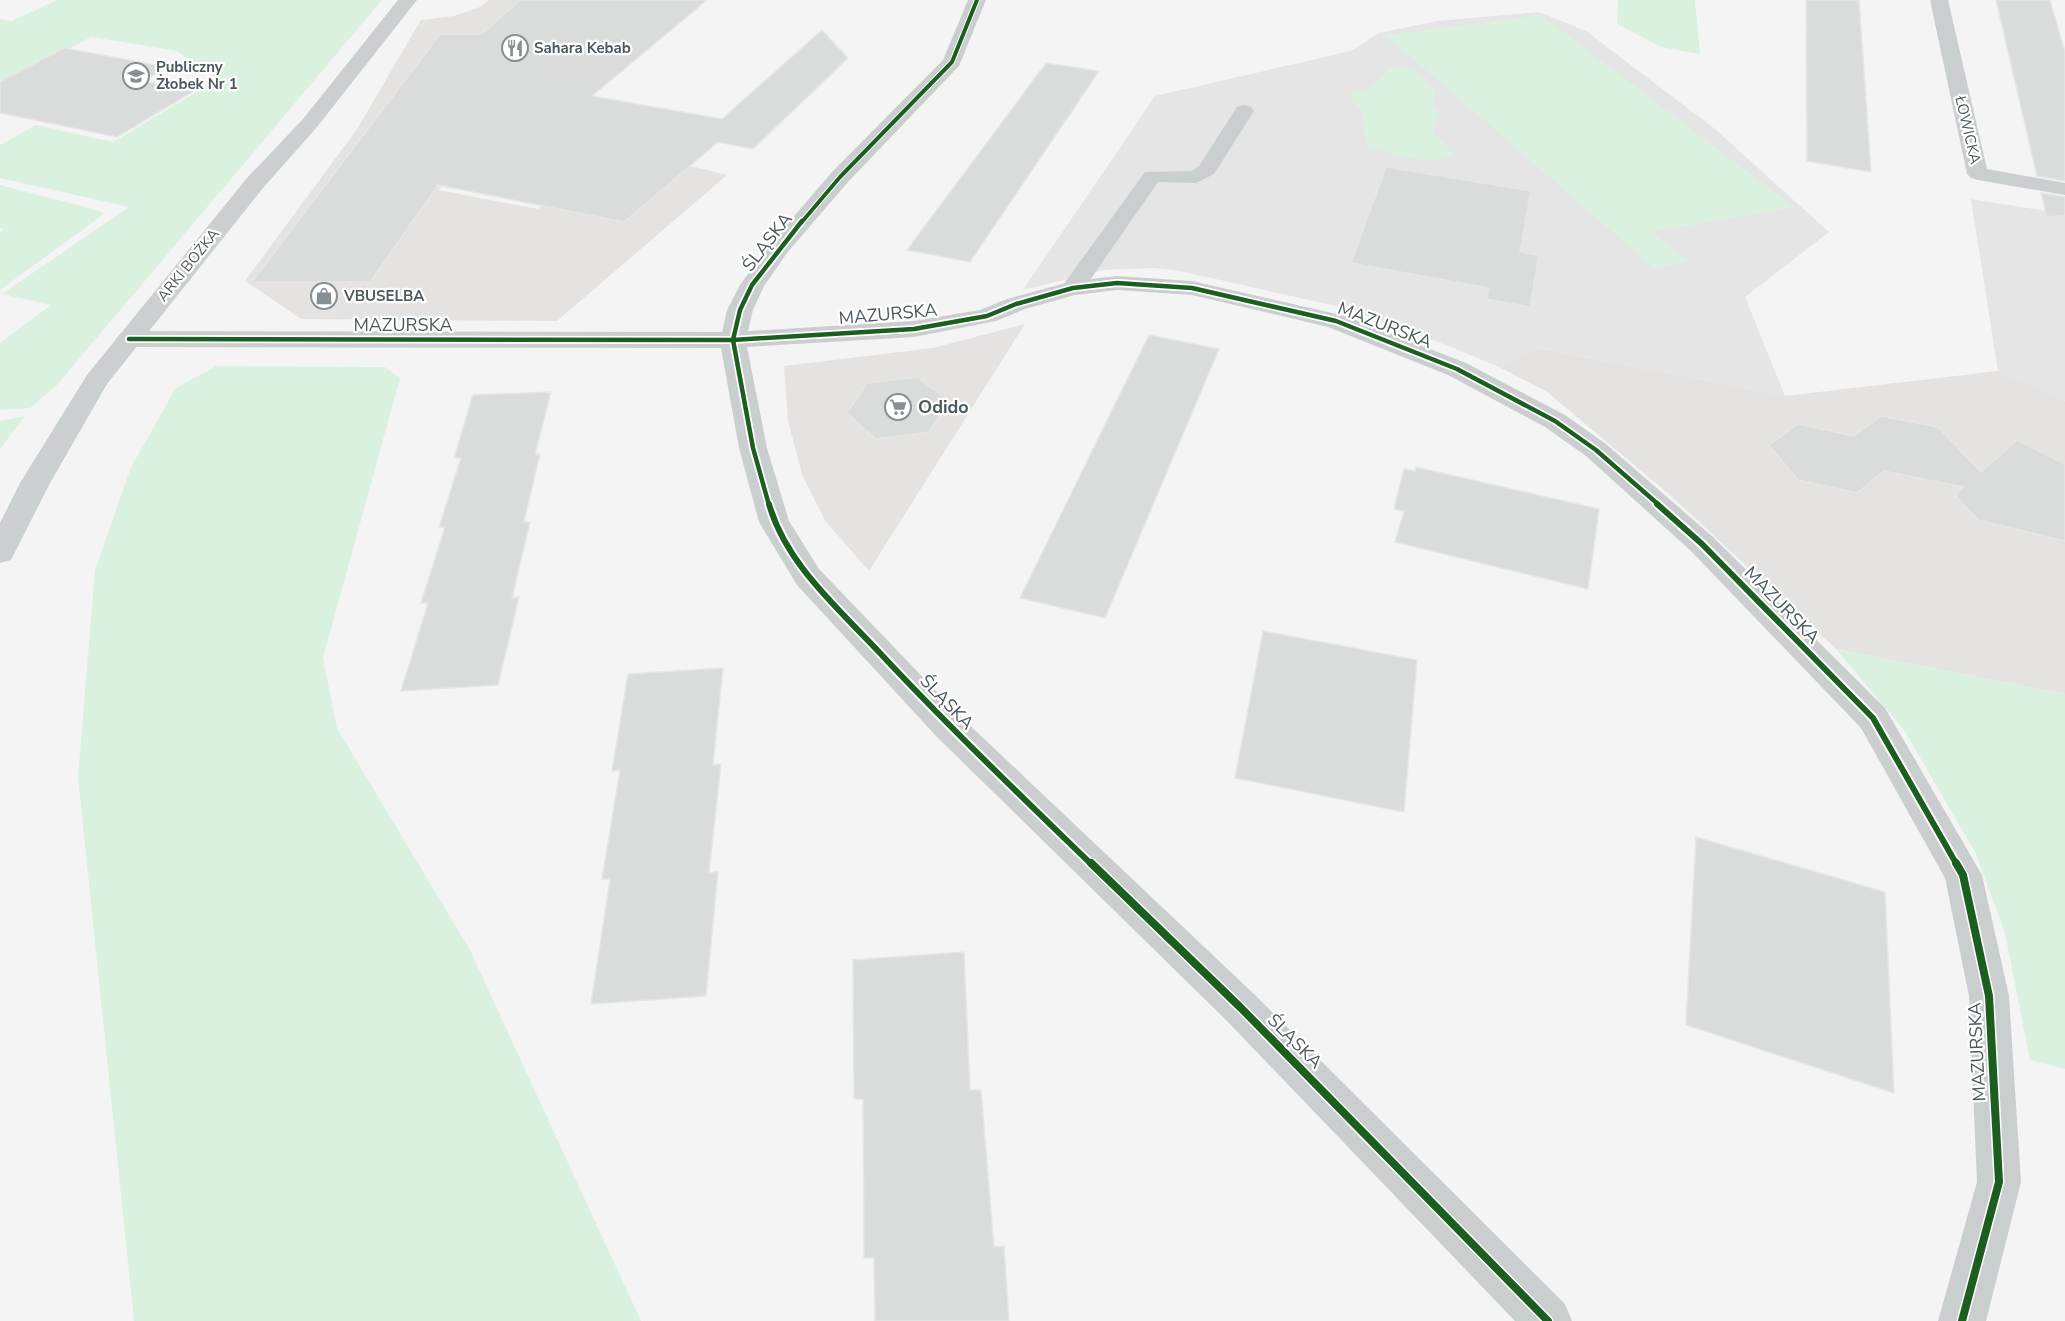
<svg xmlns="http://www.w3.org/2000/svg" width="2065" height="1321" font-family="'Nunito Sans',sans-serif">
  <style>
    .commercial { fill: #e4e3e2 }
    .education { fill: #e6e5e5 }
    .green { fill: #daf1e0 }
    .building { fill: #dadcdc; stroke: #e5e6e6; stroke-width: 1.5 }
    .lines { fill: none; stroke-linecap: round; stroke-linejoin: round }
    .lane { fill: #cbcecf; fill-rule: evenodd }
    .street { fill: #cbcecf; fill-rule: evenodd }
    .secondary { fill: #cccfd0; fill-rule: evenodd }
    .cycleway-far3-casing { stroke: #fff; stroke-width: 6 }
    .cycleway-far2-casing { stroke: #fff; stroke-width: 8 }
    .cycleway-far1-casing { stroke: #fff; stroke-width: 10 }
    .cycleway-casing { stroke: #fff; stroke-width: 11 }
    .cycleway-far3 { stroke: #1b5e20; stroke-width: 4 }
    .cycleway-far2 { stroke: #1b5e20; stroke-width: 4.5 }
    .cycleway-far1 { stroke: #1b5e20; stroke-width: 6 }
    .cycleway { stroke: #1b5e20; stroke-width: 8 }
    .labels { text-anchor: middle; stroke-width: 4.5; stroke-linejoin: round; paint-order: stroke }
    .far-poi-label { font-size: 15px; font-weight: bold; fill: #4b595f; stroke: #fff; text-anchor: start }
    .far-street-label { font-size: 15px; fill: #4b595f; stroke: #fff }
    .street-label { font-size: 18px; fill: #4b595f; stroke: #fff }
    .poi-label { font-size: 18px; font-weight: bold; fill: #4b595f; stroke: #fff; text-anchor: start }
  </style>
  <rect width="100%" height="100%" fill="#f4f4f4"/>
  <!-- commercial -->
  <g class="commercial">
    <polygon points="489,0 628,0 568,84 438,190 538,209 616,148 727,175 557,321 301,319 245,281 357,129 421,20 454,16 480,7"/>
    <polygon points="1025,324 869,571 826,522 803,477 788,421 784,366 933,348"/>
    <polygon points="1540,348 1785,396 1998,371 2065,401 2065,694 1836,649 1670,495 1546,391 1501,368"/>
  </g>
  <!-- education -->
  <g class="education">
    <polygon points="1539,12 1586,31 1715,129 1829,232 1745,297 1785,396 1541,348 1501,368 1446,345 1345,308 1180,271 1154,268 1103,270 1023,290 1155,96 1351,51 1379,33 1437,21"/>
    <polygon points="1971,199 2065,214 2065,401 1998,371"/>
  </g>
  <!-- green -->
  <g class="green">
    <polygon points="57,0 382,0 57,385 30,408 0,410 0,343 51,305 2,294 129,207 0,178 0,145 36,125 113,142 218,79 177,51 91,37 0,85 0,19 12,21"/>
    <polygon points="1618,0 1695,0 1700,54 1661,47 1617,24"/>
    <polygon points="1541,15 1794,207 1652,232 1688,262 1654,268 1386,35"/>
    <path d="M 1391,67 C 1414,67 1422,73 1435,92 L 1432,107 L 1442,114 L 1437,119 L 1433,134 L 1446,144 L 1453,156 C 1425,167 1396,154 1369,146 L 1364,136 L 1363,112 L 1352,102 L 1351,93 L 1372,87 Z"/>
    <polygon points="0,185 97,210 104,214 0,290 0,233 4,230 0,228"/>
    <polygon points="216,366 385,367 400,378 323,658 337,728 470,950 641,1321 134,1321 78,777 95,570 131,467 176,388"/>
    <polygon points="25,416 0,449 0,421"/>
    <polygon points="1836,649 2065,694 2065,1069 2030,1060 2005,933 1976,854 1904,730"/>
  </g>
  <!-- building -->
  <g class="building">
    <polygon points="520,0 707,0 592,96 722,119 822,30 848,58 753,149 718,142 624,222 438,185 370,282 252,282 440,34 482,34"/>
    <polygon points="1806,0 1859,0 1871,172 1807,161"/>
    <polygon points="1996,0 2050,0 2065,52 2065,181 2037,176"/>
    <polygon points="64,48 167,67 143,81 194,91 117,137 0,113 0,82"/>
    <polygon points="1046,63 1099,71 970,262 907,250"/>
    <polygon points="1386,167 1531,191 1520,252 1539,255 1530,307 1487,299 1489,288 1351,263"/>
    <polygon points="2041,193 2065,197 2065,215 2047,217"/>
    <polygon points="1149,335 1219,349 1105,618 1020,598"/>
    <polygon points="917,377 949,401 929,432 876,439 847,413 867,383"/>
    <polygon points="551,392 535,454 540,454 524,522 530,522 512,598 519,597 498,685 401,691 428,603 421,603 445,527 439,527 461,458 454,458 473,395"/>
    <polygon points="1881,416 1938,427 1981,472 2017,440 2065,464 2065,541 1978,520 1955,495 1963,487 1884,471 1857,493 1798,480 1769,445 1798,424 1854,436"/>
    <polygon points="1416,467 1599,509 1588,589 1395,542 1404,511 1394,509 1404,469 1415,471"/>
    <polygon points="1263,631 1417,660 1404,812 1235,778"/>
    <polygon points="723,668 713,765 721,764 709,873 718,871 706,996 591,1004 610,879 602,879 620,770 612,771 628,674"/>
    <polygon points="1696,837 1885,892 1894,1093 1686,1025"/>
    <polygon points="964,952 970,1090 981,1090 994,1247 1004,1246 1009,1321 875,1321 874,1258 864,1258 863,1099 854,1099 853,960"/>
  </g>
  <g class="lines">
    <!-- lane -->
    <g class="lane">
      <polygon points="1930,0 1948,0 1987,169 2065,183 2065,195 1978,180 1971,178 1967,174"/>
      <polygon points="1244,105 1251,107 1254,111 1214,174 1196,183 1158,182 1081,293 1073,295 1065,293 1061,288 1145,172 1192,171 1199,166 1237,107"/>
    </g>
    <!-- street -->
    <polygon class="street" points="968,0 986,0 959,66 848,182 787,253 764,286 753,310 748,331 914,321 980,310 1007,299 1073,281 1117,276 1192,281 1345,316 1466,363 1565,415 1606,444 1713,537 1885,708 1982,875 2009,996 2021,1182 1986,1321 1938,1321 1977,1182 1969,996 1945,878 1861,728 1691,551 1586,456 1545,427 1448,375 1328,327 1192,295 1117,290 1075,295 1025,309 996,321 914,337 747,347 767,448 789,521 819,569 960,716 1255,995 1565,1304 1572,1321 1515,1321 1227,1021 936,736 797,585 759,522 739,448 721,348 129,347 120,344 116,339 120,334 129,331 722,332 727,310 740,285 771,243 832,172 943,60"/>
    <!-- secondary -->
    <polygon class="secondary" points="398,0 417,0 317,127 263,188 107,384 50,483 11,560 0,563 0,523 20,483 87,375 247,178 303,119"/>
    <defs>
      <polyline id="cycleway-far3" points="801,223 840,177 952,62 977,0"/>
      <g id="cycleway-far2">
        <polyline points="129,339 733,340 914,329 987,316 1016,304 1073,288 1117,283 1192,288 1336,321 1457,369 1555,421 1596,450 1659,505"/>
        <polyline points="769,505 753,448 733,340 740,310 752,285 802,221"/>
      </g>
      <g id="cycleway-far1">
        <path d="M 769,504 C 786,564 838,608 879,652 C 948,726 1020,795 1092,865"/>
        <polyline points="1657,504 1702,544 1873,718 1957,865"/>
      </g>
      <g id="cycleway">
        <polyline points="1091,863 1241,1008 1548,1321"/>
        <polyline points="1956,863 1963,875 1989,996 1999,1182 1962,1321"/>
      </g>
    </defs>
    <!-- cycleway-far3 casing -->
    <use href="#cycleway-far3" class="cycleway-far3-casing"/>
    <!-- cycleway-far2 casing -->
    <use href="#cycleway-far2" class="cycleway-far2-casing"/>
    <!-- cycleway-far1 casing -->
    <use href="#cycleway-far1" class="cycleway-far1-casing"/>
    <!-- cycleway casing -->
    <use href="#cycleway" class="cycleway-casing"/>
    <!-- cycleway-far3 -->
    <use href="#cycleway-far3" class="cycleway-far3"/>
    <!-- cycleway-far2 -->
    <use href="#cycleway-far2" class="cycleway-far2"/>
    <!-- cycleway-far1 -->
    <use href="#cycleway-far1" class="cycleway-far1"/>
    <!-- cycleway -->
    <use href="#cycleway" class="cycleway"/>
  </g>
  <!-- icons -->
  <defs>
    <symbol id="restaurant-ring" viewBox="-11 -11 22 22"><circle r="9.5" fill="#fff" stroke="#868f93" stroke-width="1.5"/><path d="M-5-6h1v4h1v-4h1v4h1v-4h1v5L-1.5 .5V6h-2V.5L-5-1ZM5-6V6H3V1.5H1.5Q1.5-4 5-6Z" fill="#868f93"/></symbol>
    <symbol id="school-ring" viewBox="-11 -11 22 22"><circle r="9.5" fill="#fff" stroke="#868f93" stroke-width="1.5"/><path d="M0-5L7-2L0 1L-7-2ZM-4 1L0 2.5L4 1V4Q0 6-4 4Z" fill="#868f93"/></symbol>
    <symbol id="shop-ring" viewBox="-11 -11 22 22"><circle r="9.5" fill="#fff" stroke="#868f93" stroke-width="1.5"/><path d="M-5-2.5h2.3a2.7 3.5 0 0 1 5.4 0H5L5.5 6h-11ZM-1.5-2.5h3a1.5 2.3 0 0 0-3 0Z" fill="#868f93"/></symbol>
    <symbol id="supermarket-ring" viewBox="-11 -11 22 22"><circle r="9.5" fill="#fff" stroke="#868f93" stroke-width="1.5"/><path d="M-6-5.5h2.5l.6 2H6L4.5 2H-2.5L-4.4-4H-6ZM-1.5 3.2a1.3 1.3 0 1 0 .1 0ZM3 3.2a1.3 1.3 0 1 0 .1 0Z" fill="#868f93"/></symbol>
  </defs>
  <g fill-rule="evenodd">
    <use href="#restaurant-ring" x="500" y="33" width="30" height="30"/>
    <use href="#school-ring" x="121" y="61" width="30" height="30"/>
    <use href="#shop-ring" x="309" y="281" width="30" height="30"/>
    <use href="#supermarket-ring" x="883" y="392" width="30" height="30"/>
  </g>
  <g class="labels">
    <!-- far-poi labels -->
    <g class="far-poi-label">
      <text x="534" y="53">Sahara Kebab</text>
      <text x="156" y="72">Publiczny<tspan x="156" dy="17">Żłobek Nr 1</tspan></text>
      <text x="344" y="301">VBUSELBA</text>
    </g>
    <!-- far-street labels -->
    <g class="far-street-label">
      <text transform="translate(1968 130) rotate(77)" y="5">ŁOWICKA</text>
      <text transform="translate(188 265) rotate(-51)" y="5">ARKI BOŻKA</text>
    </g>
    <!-- street labels -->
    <g class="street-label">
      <text transform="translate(767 242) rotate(-52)" y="6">ŚLĄSKA</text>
      <text transform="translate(888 314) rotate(-5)" y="6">MAZURSKA</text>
      <text x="403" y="331">MAZURSKA</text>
      <text transform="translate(1385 325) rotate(21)" y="6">MAZURSKA</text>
      <text transform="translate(1782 605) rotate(46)" y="6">MAZURSKA</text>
      <text transform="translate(947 702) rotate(46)" y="6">ŚLĄSKA</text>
      <text transform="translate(1295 1041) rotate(45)" y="6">ŚLĄSKA</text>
      <text transform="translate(1977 1052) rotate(-93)" y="6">MAZURSKA</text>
    </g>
    <!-- poi labels -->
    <g class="poi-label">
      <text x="918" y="413">Odido</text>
    </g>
  </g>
</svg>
